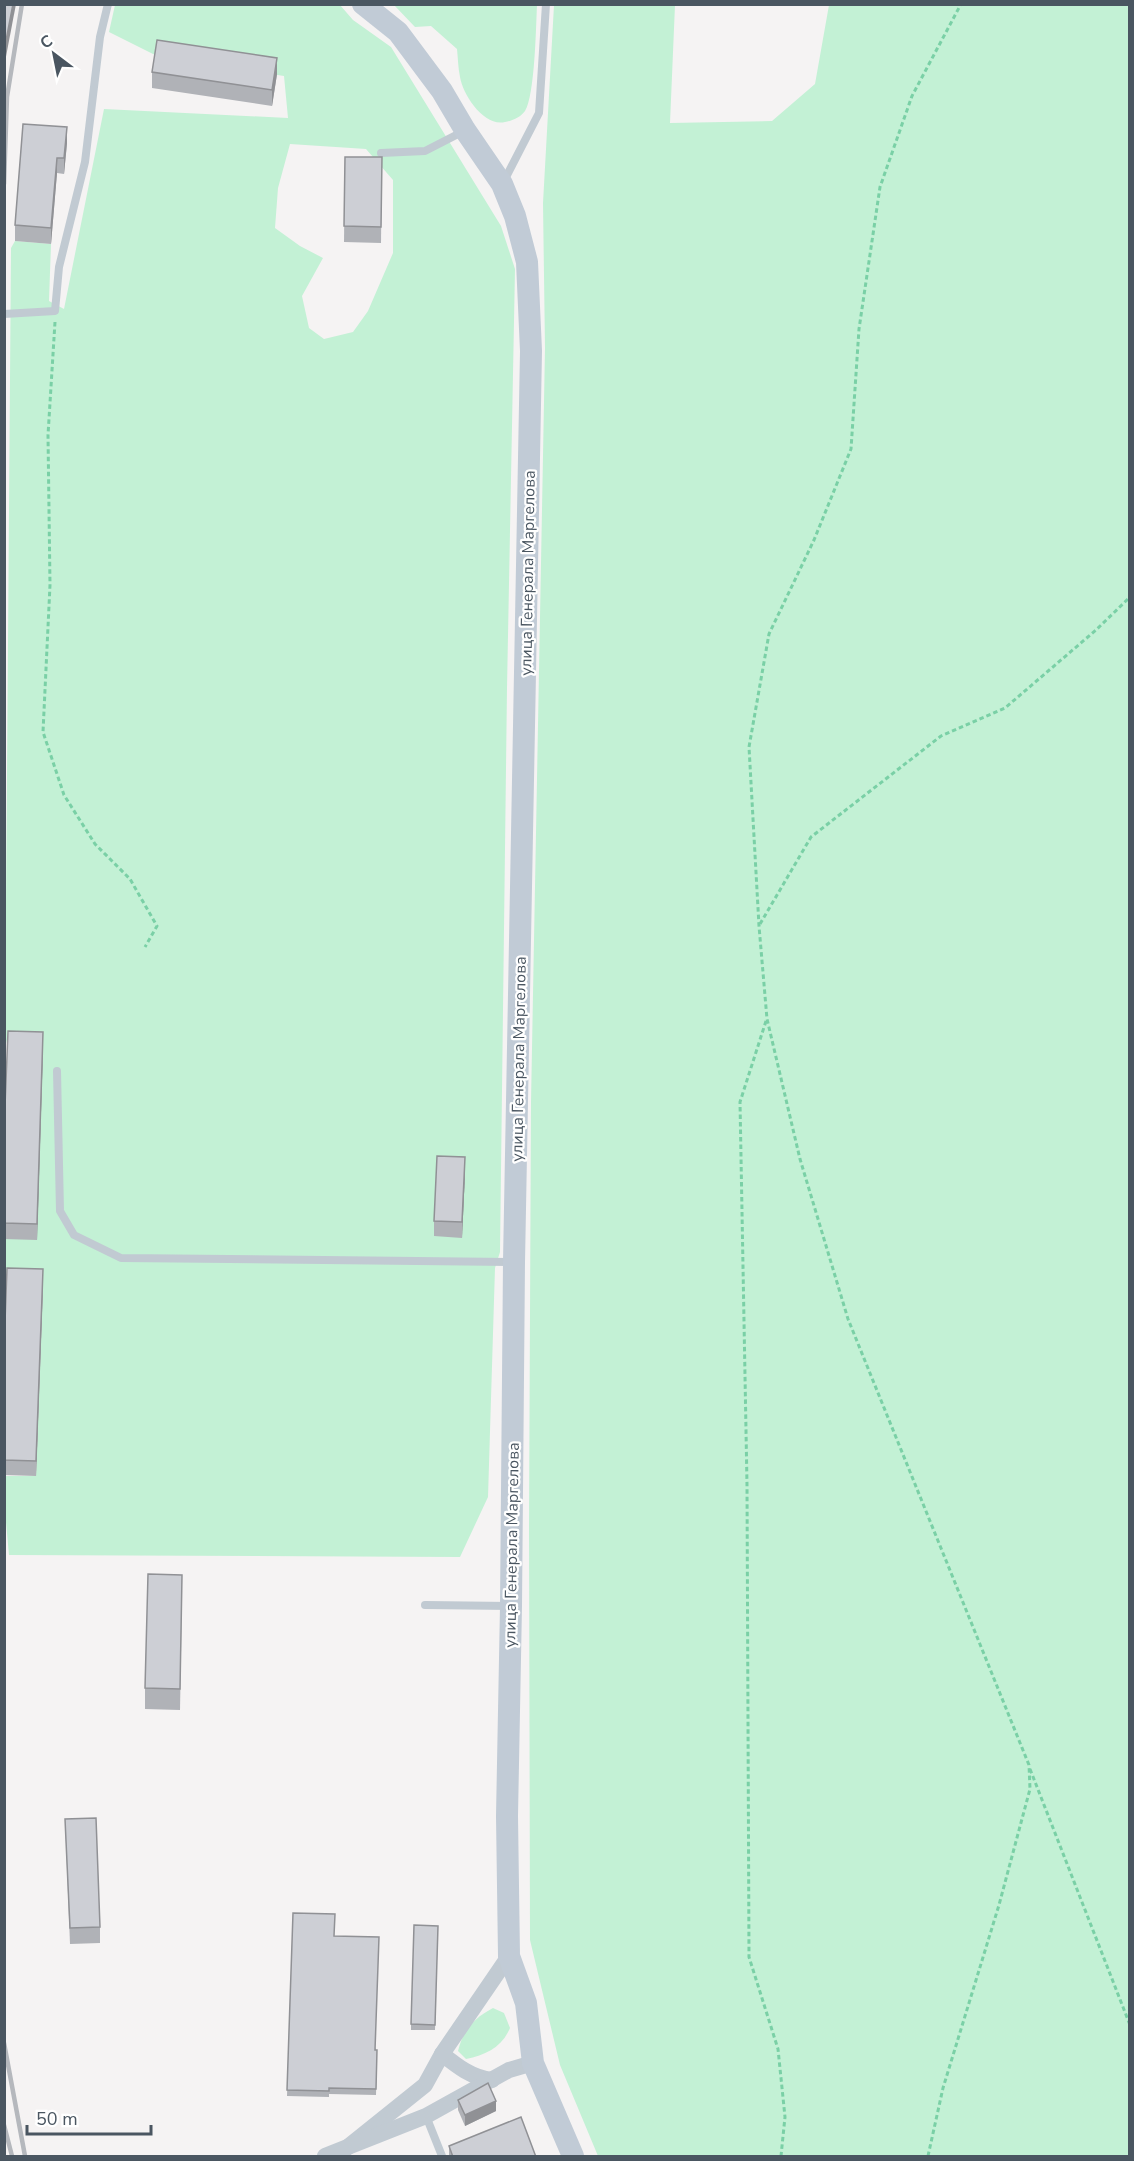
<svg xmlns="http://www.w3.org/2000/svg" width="1134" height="2161" font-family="'Nunito Sans',sans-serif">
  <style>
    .green { fill: #c3f1d5; fill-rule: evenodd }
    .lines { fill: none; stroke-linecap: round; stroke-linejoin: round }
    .path { stroke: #7ad0a6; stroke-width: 3; stroke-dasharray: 4.5 3; stroke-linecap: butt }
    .service { stroke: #c1cad2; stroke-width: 8 }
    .minor { stroke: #c1cad2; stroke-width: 16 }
    .secondary { stroke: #c1cbd6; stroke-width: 22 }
    .rail { stroke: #b5b8bd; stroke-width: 4.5 }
    .wall { fill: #b0b2b7 }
    .shaded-wall { fill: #909195 }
    .building { fill: #cdcfd5; stroke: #909195; stroke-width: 1.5 }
    .labels { text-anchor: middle; stroke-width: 4.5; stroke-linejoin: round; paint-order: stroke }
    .street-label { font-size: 16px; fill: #4a5661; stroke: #fff }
  </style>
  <rect width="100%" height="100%" fill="#f5f3f3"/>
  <!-- green -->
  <g class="green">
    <path d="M 115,5 L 340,5 L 353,20 L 391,47 L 501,226 L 515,269 L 507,688 L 500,1252 L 495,1268 L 488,1497 L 460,1557 L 9,1555 L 5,1511 L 4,1476 L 36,1476 L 43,1285 L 7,1284 L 4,1263 L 8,1047 L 5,1036 L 11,248 L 15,241 L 51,244 L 49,301 L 64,309 L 104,109 L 288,118 L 284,76 L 157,56 L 109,32 ZM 290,144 L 366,149 L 393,180 L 393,253 L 368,311 L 353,332 L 324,339 L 309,328 L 302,296 L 323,258 L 300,246 L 275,228 L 278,188 Z"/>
    <path d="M 394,5 L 537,5 C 536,25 535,95 525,111 C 521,117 512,121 505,122 C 484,127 463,95 460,77 C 458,68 458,58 457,49 L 431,26 L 415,27 Z"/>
    <polygon points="554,5 675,5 670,123 772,121 815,84 829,5 1129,5 1129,2156 598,2156 560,2065 530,1940 529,1527 531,1102 545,348 543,203"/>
    <path d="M 493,2008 L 504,2013 L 510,2028 C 502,2047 486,2055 466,2059 L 458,2051 C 463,2030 474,2018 493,2008 Z"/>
  </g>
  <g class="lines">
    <!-- path -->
    <g class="path">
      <polyline points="55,322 48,435 50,585 43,732 64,795 95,844 130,879 157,926 145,947"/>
      <polyline points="760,924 811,837 941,736 1005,708 1096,630 1130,597"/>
      <polyline points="766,1021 740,1102 747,1485 749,1957 778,2049 785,2117 781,2156"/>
      <polyline points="1030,1769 1130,2025"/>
      <polyline points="928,2156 943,2088 999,1905 1030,1789 1029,1765 848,1319 800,1159 767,1019 759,926 749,747 769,634 814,540 851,449 859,329 880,187 912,96 961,4"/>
    </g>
    <!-- service -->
    <g class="service">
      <polyline points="381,153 425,151 464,131"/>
      <polyline points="504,181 539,113 546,4"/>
      <polyline points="4,314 55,311 59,267 85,162 100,37 108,4"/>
      <polyline points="57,1071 60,1211 74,1235 121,1258 514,1262"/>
      <polyline points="425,1605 511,1606"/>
      <polyline points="426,2116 442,2156"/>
    </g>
    <!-- minor -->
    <g class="minor">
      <path d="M 442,2054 C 457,2066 472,2078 492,2080"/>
      <polyline points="344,2150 425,2085 442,2054 509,1956"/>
      <polyline points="325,2156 426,2116 509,2070 533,2063"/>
    </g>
    <!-- secondary -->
    <polyline class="secondary" points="363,4 398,32 442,91 465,130 502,184 515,216 527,262 531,351 514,1262 511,1606 507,1816 509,1956 526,2003 533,2063 573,2156"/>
    <!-- rail -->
    <g class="rail">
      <polyline points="4,184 7,97 22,4"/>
      <polyline points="4,2043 25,2156"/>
      <polyline points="4,2125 12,2156"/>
    </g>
  </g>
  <!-- wall -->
  <g class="wall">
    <polygon points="152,72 277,74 272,106 152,88"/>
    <polygon points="23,124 67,143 64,174 57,173 51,244 15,241 15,225"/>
    <polygon points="345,157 382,157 381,243 344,242"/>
    <polygon points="43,1048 37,1240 4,1239 4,1131"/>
    <polygon points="465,1173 462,1238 434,1236 434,1221"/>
    <polygon points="43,1285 36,1476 4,1475 4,1349"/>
    <polygon points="182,1596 180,1710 145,1709 145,1688"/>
    <polygon points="65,1819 100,1927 100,1943 70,1944"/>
    <polygon points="293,1913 334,1936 376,2050 377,2050 376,2095 329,2094 329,2097 287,2096"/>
    <polygon points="438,1926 435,2030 411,2030 411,2024"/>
    <polygon points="458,2100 496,2111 465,2126 458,2110"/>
    <polygon points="449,2146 536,2157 449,2157"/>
  </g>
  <!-- shaded-wall -->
  <g class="shaded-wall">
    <polygon points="13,4 16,4 4,67 4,51"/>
    <polygon points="277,58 277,74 272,106 272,90"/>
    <polygon points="67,127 67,143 64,174 64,158"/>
    <polygon points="57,158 57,173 51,244 51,228"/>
    <polygon points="43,1032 43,1048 37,1240 37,1224"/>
    <polygon points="465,1157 465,1173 462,1238 462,1222"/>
    <polygon points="43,1269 43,1285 36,1476 36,1461"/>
    <polygon points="496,2101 496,2111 465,2126 465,2115"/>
  </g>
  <!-- building -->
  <g class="building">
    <polygon points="4,4 13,4 4,51"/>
    <polygon points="157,40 277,58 272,90 152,72"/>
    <polygon points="23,124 67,127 64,158 57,158 51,228 15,225"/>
    <polygon points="345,157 382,157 381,227 344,226"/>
    <polygon points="8,1031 43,1032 37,1224 4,1223 4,1131"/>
    <polygon points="437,1156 465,1157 462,1222 434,1221"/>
    <polygon points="7,1268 43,1269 36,1461 4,1460 4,1349"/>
    <polygon points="148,1574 182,1575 180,1689 145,1688"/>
    <polygon points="96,1818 100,1927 70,1928 65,1819"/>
    <polygon points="293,1913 335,1914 334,1936 379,1937 375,2050 377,2050 376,2089 329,2088 329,2091 287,2090"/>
    <polygon points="414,1925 438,1926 435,2025 411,2024"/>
    <polygon points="488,2083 496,2101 465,2115 458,2100"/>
    <polygon points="521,2117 536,2157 453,2157 449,2146"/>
  </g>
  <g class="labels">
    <!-- street labels -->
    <g class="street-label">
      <text transform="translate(527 573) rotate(-89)" y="6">улица Генерала Маргелова</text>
      <text transform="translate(518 1059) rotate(-89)" y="6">улица Генерала Маргелова</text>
      <text transform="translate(511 1545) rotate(-89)" y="6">улица Генерала Маргелова</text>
    </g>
  </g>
  <!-- border -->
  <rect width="1134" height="2161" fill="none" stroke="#4a5661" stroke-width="12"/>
  <!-- north arrow -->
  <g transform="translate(54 54) rotate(328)" stroke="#ffffff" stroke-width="4.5" paint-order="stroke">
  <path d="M0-4.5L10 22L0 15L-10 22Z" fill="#4a5661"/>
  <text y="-9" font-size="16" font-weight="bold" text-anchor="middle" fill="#4a5661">С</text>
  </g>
  <!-- scale -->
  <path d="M27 2125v9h124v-9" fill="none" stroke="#4a5661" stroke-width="3"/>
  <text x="36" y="2125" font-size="18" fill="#4a5661" stroke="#ffffff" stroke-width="4.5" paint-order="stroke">50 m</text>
</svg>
